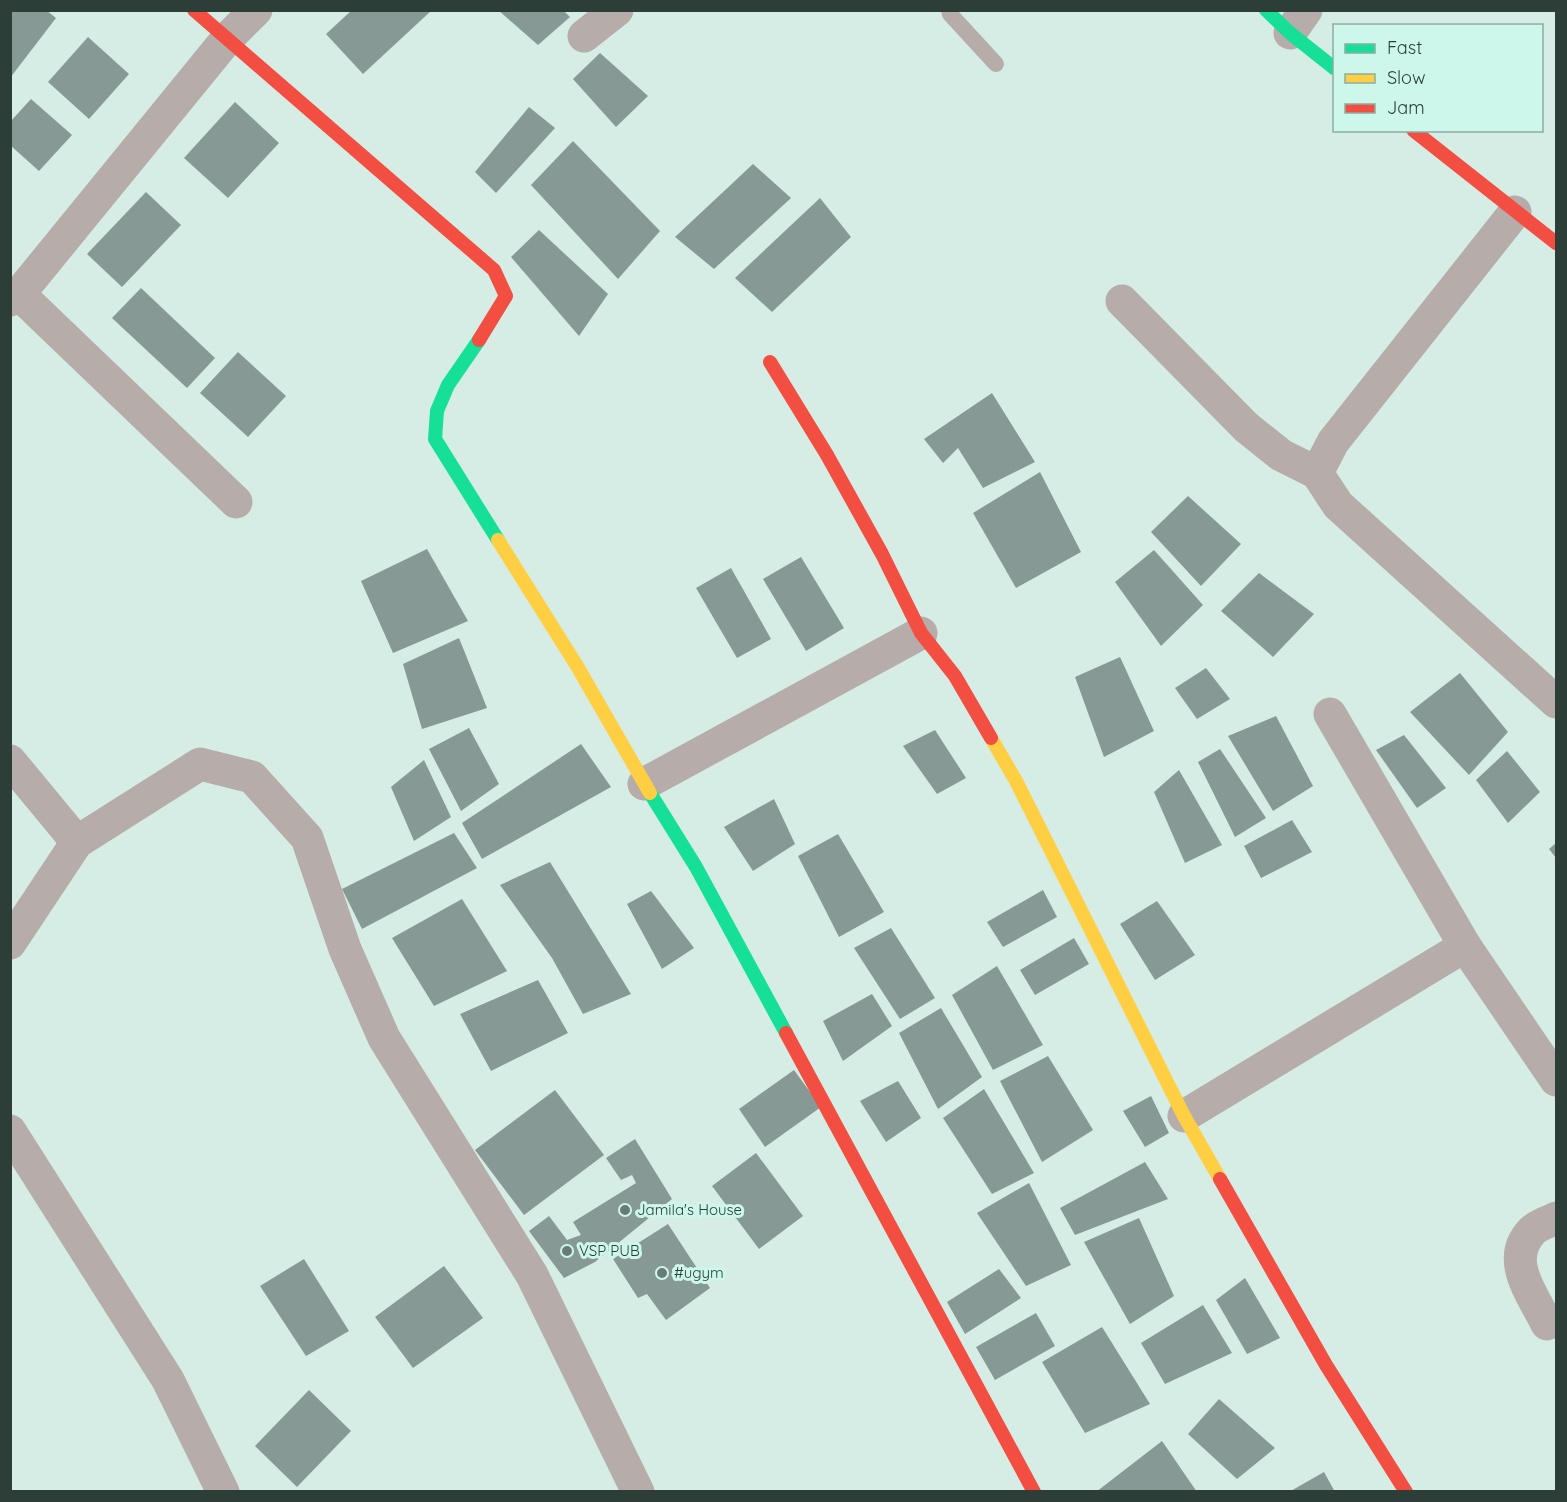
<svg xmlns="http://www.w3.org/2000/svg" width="1567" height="1502" font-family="Quicksand,sans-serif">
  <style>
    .building { fill: #879994 }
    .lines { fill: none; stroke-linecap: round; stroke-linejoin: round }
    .lane { stroke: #b6acaa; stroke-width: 16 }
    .street { stroke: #b6acaa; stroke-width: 33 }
    .fast { stroke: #16e098; stroke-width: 14 }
    .slow { stroke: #ffcf43; stroke-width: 14 }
    .jam { stroke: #f24e42; stroke-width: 14 }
    .poi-dot { fill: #687b76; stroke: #ccf7ea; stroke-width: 2 }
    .labels { text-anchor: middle; stroke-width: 6; stroke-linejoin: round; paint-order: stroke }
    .poi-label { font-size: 15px; fill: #2d3e39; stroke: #ccf7ea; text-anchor: start }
  </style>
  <rect width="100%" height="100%" fill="#d6ede6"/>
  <!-- building -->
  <g class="building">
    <polygon points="10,10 46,10 56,18 10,78"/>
    <polygon points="352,10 432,10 363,74 326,34"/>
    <polygon points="498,10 563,10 570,17 538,45"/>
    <polygon points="88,37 129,74 89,119 48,82"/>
    <polygon points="600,53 648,96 616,127 573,79"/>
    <polygon points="31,99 72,135 39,171 10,145 10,122"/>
    <polygon points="235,102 279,143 228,198 184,158"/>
    <polygon points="529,107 555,128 496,193 475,172"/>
    <polygon points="573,141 660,231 618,279 531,185"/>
    <polygon points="753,164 791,198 714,269 675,237"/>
    <polygon points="146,192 181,225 122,287 87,254"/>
    <polygon points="820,198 851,237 772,312 735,278"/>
    <polygon points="539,230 608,294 579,336 511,257"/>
    <polygon points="141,288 215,358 187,388 112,318"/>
    <polygon points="238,352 286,396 248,437 200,393"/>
    <polygon points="992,393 1035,462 983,488 958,448 943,463 924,439"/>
    <polygon points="1040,472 1081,552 1016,588 973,513"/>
    <polygon points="1188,496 1241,544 1201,586 1151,532"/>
    <polygon points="427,549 468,621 393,653 361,581"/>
    <polygon points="1154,550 1203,605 1161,646 1115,582"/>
    <polygon points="801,557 844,628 806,651 763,579"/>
    <polygon points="731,568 771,639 737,658 696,588"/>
    <polygon points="1259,573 1314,614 1273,657 1221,611"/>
    <polygon points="459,638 487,708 422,729 403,664"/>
    <polygon points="1120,657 1154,731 1104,757 1075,677"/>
    <polygon points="1206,668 1230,699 1197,719 1175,688"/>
    <polygon points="1460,673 1508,732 1469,775 1410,712"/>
    <polygon points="1276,716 1313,786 1273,811 1228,736"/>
    <polygon points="469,728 499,784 461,811 429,749"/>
    <polygon points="935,730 966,778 937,794 903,746"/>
    <polygon points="1404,735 1446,788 1417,808 1376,750"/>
    <polygon points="581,744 611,787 482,859 462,823"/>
    <polygon points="1220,749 1266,818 1235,837 1198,762"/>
    <polygon points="1507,751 1540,792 1508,823 1476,780"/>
    <polygon points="424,760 451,817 414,841 391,787"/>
    <polygon points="1179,770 1222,845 1185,863 1154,792"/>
    <polygon points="774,799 795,844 753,871 724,827"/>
    <polygon points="1292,820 1312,852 1261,878 1244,846"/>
    <polygon points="454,833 477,868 362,929 342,889"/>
    <polygon points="838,834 884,912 839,937 798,856"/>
    <polygon points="1556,843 1556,858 1549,849"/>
    <polygon points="550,862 631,994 583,1014 552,958 500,885"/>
    <polygon points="1043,890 1057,917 1003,947 987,922"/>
    <polygon points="651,891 694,948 662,969 627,904"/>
    <polygon points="462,899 507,971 434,1006 392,938"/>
    <polygon points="1157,901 1195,955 1155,980 1120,924"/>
    <polygon points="891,928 935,998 900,1019 854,948"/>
    <polygon points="1074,938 1089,964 1035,995 1020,970"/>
    <polygon points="997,966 1043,1045 993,1070 952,995"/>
    <polygon points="538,980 568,1033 491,1071 460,1014"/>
    <polygon points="872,994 892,1026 843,1061 823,1021"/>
    <polygon points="941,1008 982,1077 938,1109 899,1033"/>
    <polygon points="1048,1056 1093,1130 1042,1162 1000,1081"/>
    <polygon points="794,1070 821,1107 765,1147 739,1109"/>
    <polygon points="898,1081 921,1118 886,1142 860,1101"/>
    <polygon points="984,1089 1034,1173 992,1194 943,1118"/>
    <polygon points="555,1090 604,1155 524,1215 475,1150"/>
    <polygon points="1151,1096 1169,1133 1145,1147 1123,1111"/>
    <polygon points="635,1139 672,1199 595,1262 564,1278 529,1231 549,1216 567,1240 581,1235 573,1222 636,1183 632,1175 621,1180 606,1158"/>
    <polygon points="756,1153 803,1216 759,1249 712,1186"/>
    <polygon points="1145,1162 1168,1199 1075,1235 1060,1208"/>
    <polygon points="1029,1183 1071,1265 1026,1286 977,1213"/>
    <polygon points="1139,1218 1174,1296 1130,1324 1084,1242"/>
    <polygon points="668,1224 710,1288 666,1320 647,1294 638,1298 613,1259"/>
    <polygon points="304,1259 349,1331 306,1356 260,1286"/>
    <polygon points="444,1266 483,1318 413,1368 375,1317"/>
    <polygon points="999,1269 1021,1298 965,1334 947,1302"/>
    <polygon points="1245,1278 1280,1338 1247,1354 1216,1300"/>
    <polygon points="1203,1305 1232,1353 1165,1384 1141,1343"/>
    <polygon points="1036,1313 1055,1346 995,1380 976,1347"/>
    <polygon points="1102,1327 1150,1404 1085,1433 1042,1362"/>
    <polygon points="309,1390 351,1431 297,1487 255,1446"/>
    <polygon points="1219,1399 1275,1448 1237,1479 1188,1434"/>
    <polygon points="1162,1441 1197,1492 1096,1492"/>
    <polygon points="1324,1472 1335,1492 1289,1492"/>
  </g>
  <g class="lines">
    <!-- lane -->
    <polyline class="lane" points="949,10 950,14 996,64"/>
    <!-- street -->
    <g class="street">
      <polyline points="1290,33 1306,10"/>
      <polyline points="584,36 617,10"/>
      <polyline points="1515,212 1333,442 1317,473 1338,505 1556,702"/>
      <polyline points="19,294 236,502"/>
      <polyline points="10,300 19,294 227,39 256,10"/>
      <polyline points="1122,301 1246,427 1281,455 1317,473"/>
      <polyline points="1330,714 1465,946 1556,1080"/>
      <polyline points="10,761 77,842"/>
      <polyline points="644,784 921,633"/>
      <polyline points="10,943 77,842 200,764 252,777 307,838 345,949 384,1038 532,1275 638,1492"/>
      <polyline points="1184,1116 1465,946"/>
      <polyline points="10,1131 168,1380 223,1492"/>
      <path d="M 1547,1324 C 1533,1295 1504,1260 1532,1231 C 1538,1225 1549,1222 1556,1218"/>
    </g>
    <!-- fast -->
    <g class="fast">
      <polyline points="1266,10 1290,33 1334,68"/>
      <polyline points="479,340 448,385 437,411 435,439 498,540"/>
      <polyline points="650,793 696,867 786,1033"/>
    </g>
    <!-- slow -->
    <g class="slow">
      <polyline points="498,540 577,666 650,793"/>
      <polyline points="991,738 1016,781 1184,1116 1220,1179"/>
    </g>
    <!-- jam -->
    <g class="jam">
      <polyline points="194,10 494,270 506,296 479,340"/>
      <polyline points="1413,130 1556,243"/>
      <polyline points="770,362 827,455 882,554 921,633 955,676 991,738"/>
      <polyline points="786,1033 1034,1492"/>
      <polyline points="1220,1179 1326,1365 1406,1492"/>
    </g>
  </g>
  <!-- markers -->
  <g class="poi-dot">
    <circle cx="625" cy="1210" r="6"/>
    <circle cx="567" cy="1251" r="6"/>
    <circle cx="662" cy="1273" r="6"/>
  </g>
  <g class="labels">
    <!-- poi labels -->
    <g class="poi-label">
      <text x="637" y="1215">Jamila's House</text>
      <text x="579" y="1256">VSP PUB</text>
      <text x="674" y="1278">#ugym</text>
    </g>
  </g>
  <!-- border -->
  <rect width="1567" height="1502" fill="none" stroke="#2d3e39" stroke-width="24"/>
  <!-- legend -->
  <rect x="1333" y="24" width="210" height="108" fill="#ccf7ea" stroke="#8cada3" stroke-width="1.5"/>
  <rect x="1345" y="44" width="30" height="9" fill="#16e098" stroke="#8cada3" stroke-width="1.5"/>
  <text x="1387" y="54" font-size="18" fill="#2d3e39">Fast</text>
  <rect x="1345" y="74" width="30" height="9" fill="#ffcf43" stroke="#8cada3" stroke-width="1.5"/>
  <text x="1387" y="84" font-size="18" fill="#2d3e39">Slow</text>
  <rect x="1345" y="104" width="30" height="9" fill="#f24e42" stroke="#8cada3" stroke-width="1.5"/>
  <text x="1387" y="114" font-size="18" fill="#2d3e39">Jam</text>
</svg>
